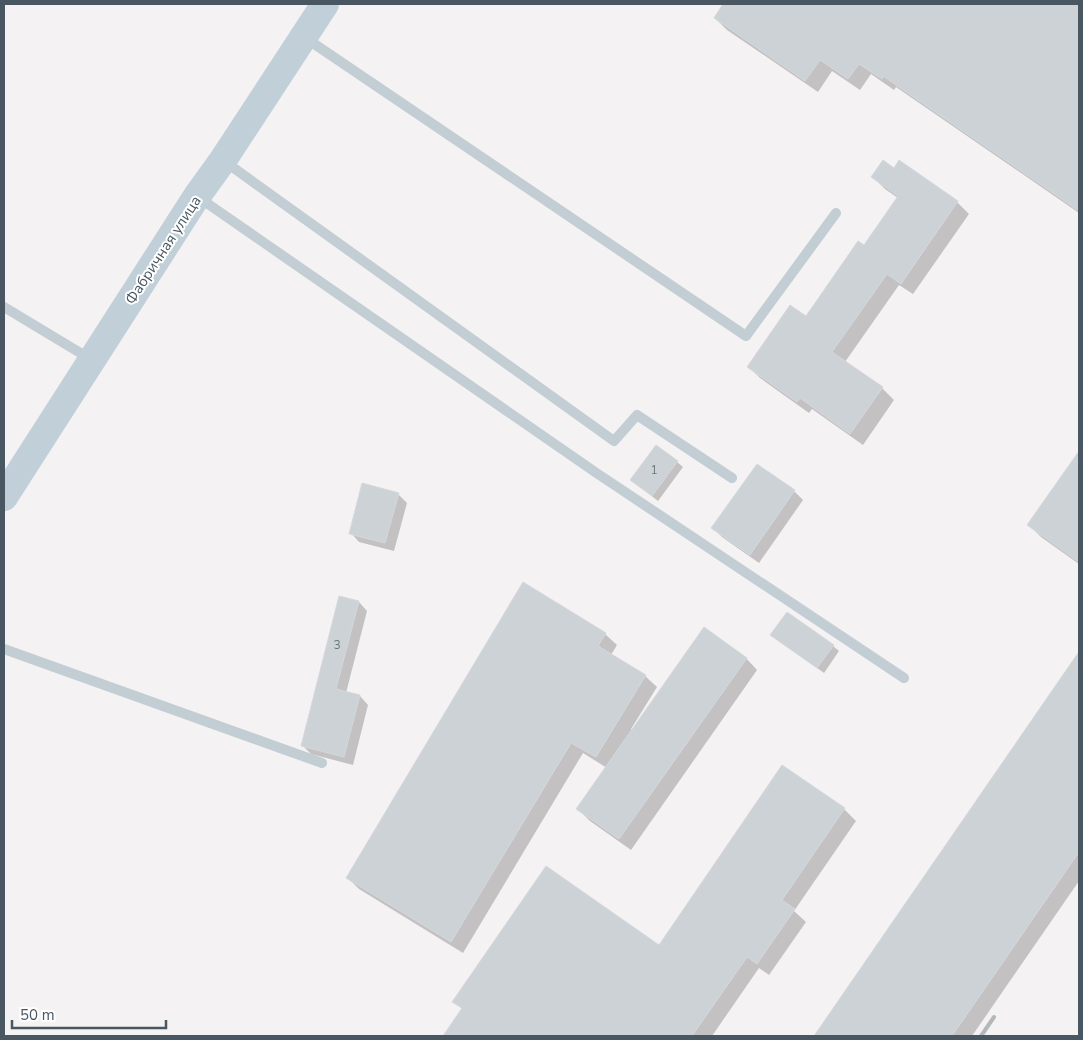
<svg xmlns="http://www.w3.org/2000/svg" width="1083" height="1040" font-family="'Nunito Sans',sans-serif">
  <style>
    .shadow { fill: #0003 }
    .building { fill: #cdd2d6; stroke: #d5d8dd }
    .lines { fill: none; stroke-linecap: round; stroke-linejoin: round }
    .service { stroke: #c2cdd4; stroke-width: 10 }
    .secondary { stroke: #c1cfd9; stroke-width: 28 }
    .rail { stroke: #b3b8bc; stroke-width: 4 }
    .labels { text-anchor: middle; stroke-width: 4; stroke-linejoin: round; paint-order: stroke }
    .number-label { font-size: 12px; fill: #69767e }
    .street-label { font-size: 15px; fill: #485761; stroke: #fff }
  </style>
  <rect width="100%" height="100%" fill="#f4f2f2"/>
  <!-- shadow -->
  <g class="shadow">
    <polygon points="725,4 1079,4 1079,213 896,87 894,90 871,74 860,90 832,71 818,92 727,30 715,18"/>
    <polygon points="900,162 957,202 969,214 913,294 899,285 845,362 882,388 894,400 863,445 812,409 809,413 760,378 749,367 806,317 864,247 898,198 885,189 873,177 895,169"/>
    <polygon points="1079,453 1079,564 1041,537 1029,525"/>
    <polygon points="677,462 683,467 658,501 638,485"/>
    <polygon points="757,465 794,491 803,500 759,563 722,537 713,528"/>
    <polygon points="398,494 407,503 394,551 359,542 351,533"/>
    <polygon points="359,602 367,611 346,693 360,696 368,705 353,765 311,754 302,745"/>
    <polygon points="605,634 617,645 611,655 645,676 657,687 631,729 633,730 746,658 757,670 631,850 590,821 578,809 607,768 583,753 463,953 359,889 347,877"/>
    <polygon points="772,635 833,646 839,651 824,673"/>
    <polygon points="1078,654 1079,881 972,1036 815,1036"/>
    <polygon points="783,767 844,809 856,821 794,911 806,922 769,975 759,968 712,1036 445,1036 463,1010 454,1001 659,946"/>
  </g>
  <!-- building -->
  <g class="building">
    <polygon points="723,4 1079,4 1079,211 883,76 882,79 859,64 848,79 820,60 805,81 714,18"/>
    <polygon points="883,160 894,168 899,160 958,201 901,284 887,274 832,352 883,387 850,434 800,398 797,402 747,367 790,305 806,316 858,241 864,245 898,196 871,177"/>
    <polygon points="656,445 678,461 652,496 630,480"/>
    <polygon points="1079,451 1079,562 1027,525"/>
    <polygon points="757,464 795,490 750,555 711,528"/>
    <polygon points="362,483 399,493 385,543 349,534"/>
    <polygon points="523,582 606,633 598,646 646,675 596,757 571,743 451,942 346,878"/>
    <polygon points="339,596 359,601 336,689 360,695 344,757 301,746"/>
    <polygon points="787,612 834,645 817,668 770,635"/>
    <polygon points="704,627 747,658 619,839 576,809"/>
    <polygon points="1078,653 1079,852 952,1036 814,1036"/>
    <polygon points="782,765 845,808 782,900 795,909 757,964 747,957 692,1036 443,1036 462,1008 452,1002 546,866 659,945"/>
  </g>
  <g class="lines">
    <!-- service -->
    <g class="service">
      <polyline points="304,37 746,336 836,213"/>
      <polyline points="224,161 614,441 637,415 732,478"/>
      <polyline points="198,197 595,472 904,678"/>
      <polyline points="4,307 92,360"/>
      <polyline points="4,649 322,763"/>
    </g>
    <!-- secondary -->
    <polyline class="secondary" points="4,497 197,196 223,160 325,4"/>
    <!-- rail -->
    <polyline class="rail" points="981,1036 994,1017"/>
  </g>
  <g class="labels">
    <!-- number labels -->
    <g class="number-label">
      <text x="654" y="474">1</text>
      <text x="337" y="649">3</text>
    </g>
    <!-- street labels -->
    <g class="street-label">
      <text transform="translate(163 250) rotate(-57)" y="5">Фабричная улица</text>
    </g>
  </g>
  <!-- border -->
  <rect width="1083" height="1040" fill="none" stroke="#485761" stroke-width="10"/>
  <!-- scale -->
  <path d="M12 1020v8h154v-8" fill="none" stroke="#485761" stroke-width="2.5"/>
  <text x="20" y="1020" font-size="15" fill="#485761" stroke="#ffffff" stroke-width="4" paint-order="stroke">50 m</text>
</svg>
